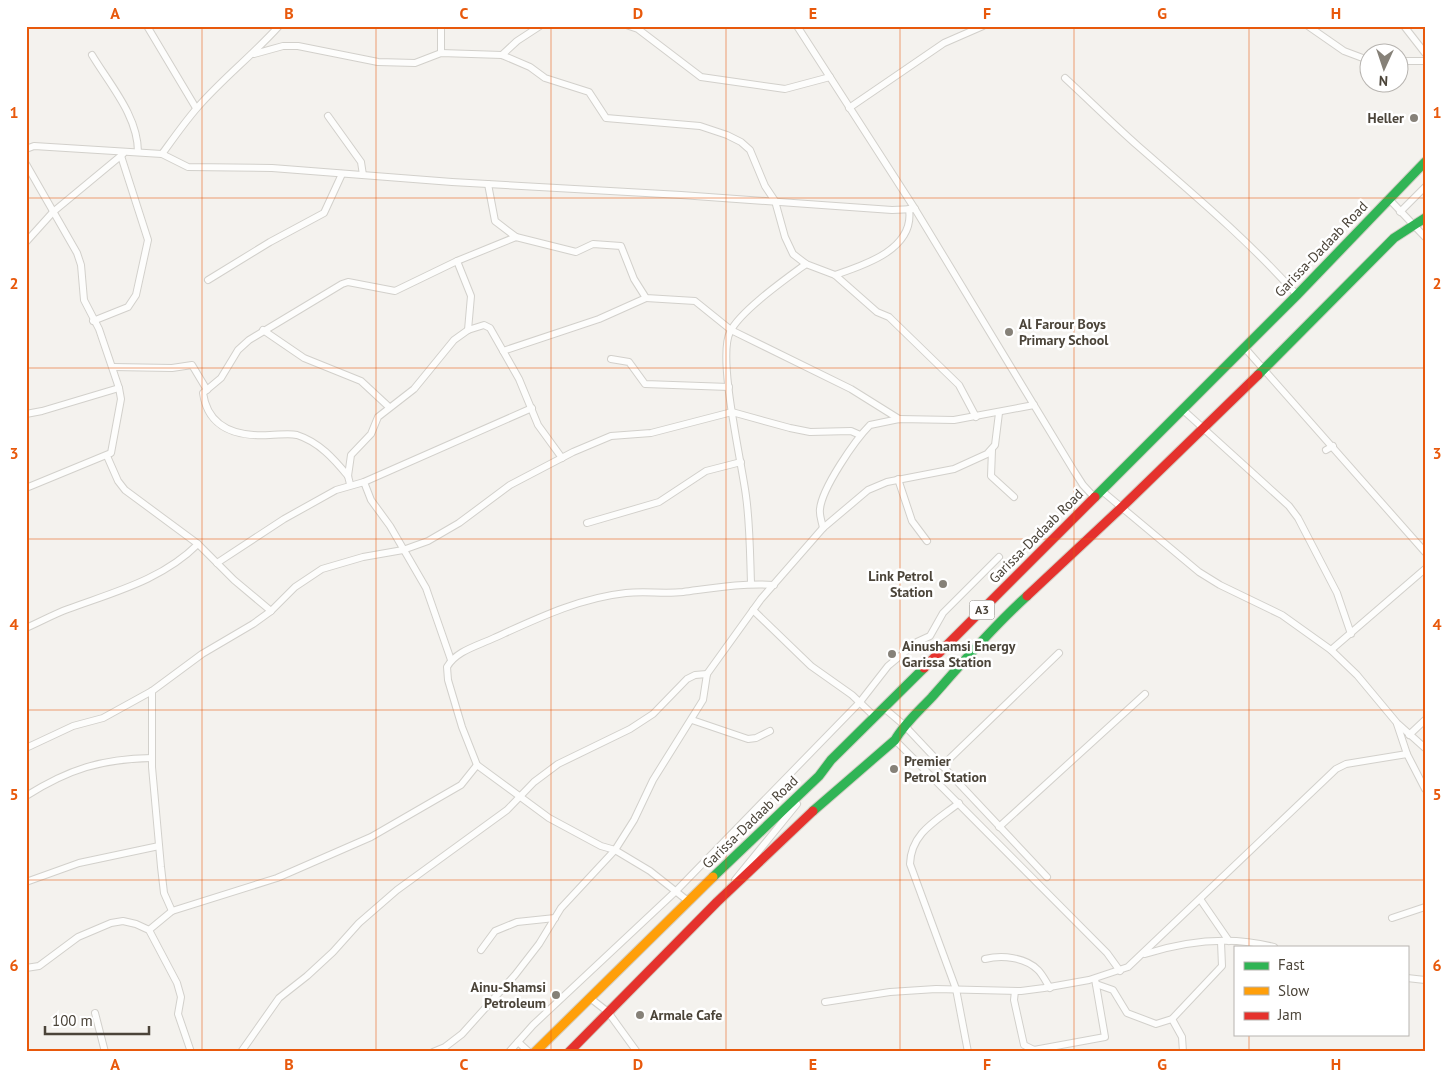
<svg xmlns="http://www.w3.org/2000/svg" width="1451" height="1078" font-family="'PT Sans',sans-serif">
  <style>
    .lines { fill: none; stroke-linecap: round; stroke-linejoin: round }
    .street-casing { stroke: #d2d0cb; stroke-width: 8 }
    .fast-casing { stroke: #d3cfc5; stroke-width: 11 }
    .slow-casing { stroke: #d3cfc5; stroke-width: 11 }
    .jam-casing { stroke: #d3cfc5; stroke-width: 11 }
    .street { stroke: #fdfdfc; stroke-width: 6 }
    .fast { stroke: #30b455; stroke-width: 9 }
    .slow { stroke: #ff9f0a; stroke-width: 9 }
    .jam { stroke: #e5322d; stroke-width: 9 }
    .grid { fill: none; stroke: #e8590c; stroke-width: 1; stroke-opacity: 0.55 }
    .poi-dot { fill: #868178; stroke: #fff; stroke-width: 2 }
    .labels { text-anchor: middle; stroke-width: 5; stroke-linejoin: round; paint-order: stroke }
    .shield { fill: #fff; stroke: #817c74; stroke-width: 1 }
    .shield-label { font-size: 12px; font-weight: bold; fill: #4b4439 }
    .poi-label { font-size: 14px; font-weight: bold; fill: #4b4439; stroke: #fff; text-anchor: start }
    .street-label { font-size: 14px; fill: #4b4439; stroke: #fff }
    .neatline { fill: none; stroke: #e8590c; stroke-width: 2 }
    .grid-label { font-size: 16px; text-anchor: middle; font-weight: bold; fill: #e8590c }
  </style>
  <rect width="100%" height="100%" fill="#f4f2ee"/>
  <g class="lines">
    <defs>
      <g id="street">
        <polyline points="147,26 196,108"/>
        <polyline points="441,26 441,53"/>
        <polyline points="629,26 638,29 701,77 785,89 830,77"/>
        <polyline points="797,26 915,209 1074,471 1083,485 1095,498"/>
        <polyline points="1308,26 1344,51 1368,60"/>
        <polyline points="1404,26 1425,53"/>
        <polyline points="254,54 283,46 298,46 378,62 415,63 441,53 502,55 530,67 545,78 589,92 606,118 700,126 727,135 741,142 750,150 765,186 775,201 785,237 793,254 806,264 835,275 877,312 889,317 959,385 976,417"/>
        <path d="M 92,55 C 110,85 138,116 138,152"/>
        <polyline points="502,55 517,41 540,26"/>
        <polyline points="1398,61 1425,61"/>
        <path d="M 1065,78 C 1090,101 1113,124 1138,146 C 1193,194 1248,240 1297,295"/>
        <polyline points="849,108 944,43 983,26"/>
        <polyline points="328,116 361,162 363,175"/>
        <path d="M 26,149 L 34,146 L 162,154 C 173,139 184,123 197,108 C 222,79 253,55 279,26"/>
        <polyline points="162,154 188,167 272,168 452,182 681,195 892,210 915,209"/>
        <polyline points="26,164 77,253 81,265 84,300 99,329 119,388 121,399 111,453 26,488"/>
        <polyline points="488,184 495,221 516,237"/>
        <polyline points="1389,199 1425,237"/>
        <polyline points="1400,212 1425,187"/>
        <polyline points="26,242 53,212 123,154"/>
        <polyline points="457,261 471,296 468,330"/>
        <path d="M 835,275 C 865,265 915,249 909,209"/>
        <polyline points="208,280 270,242 324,213 342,174"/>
        <polyline points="93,321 128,307 136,295 148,240 121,156"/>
        <polyline points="263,330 304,358 361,381 389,407"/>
        <polyline points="1244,347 1425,552"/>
        <polyline points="503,351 599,319 646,298"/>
        <polyline points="611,359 629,362 645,384 729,387"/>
        <polyline points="113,367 172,368 192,365 207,390"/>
        <polyline points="1182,409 1289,506 1298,518 1337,593 1351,634"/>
        <polyline points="26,414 42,411 119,388"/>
        <polyline points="992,450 991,476 1014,497"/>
        <polyline points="1326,450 1333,446"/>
        <polyline points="107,456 118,481 125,490 198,544 234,580 271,611"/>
        <path d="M 348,476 C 334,459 319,442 297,435 C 289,433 278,435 270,435 C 238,437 208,429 203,393 L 221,378 L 238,350 L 249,340 L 342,284 L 348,282 L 395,291 L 457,261 L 516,237 L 576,252 L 593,244 L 621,246 L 634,279 L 646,298 L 695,301 L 731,330 L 851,389 L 899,419"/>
        <polyline points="898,479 912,521 927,541"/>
        <polyline points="364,482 371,500 390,526 426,588 451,660"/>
        <polyline points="350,484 348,476 351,455 371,434 378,417 414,389 454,340 468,330 484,325 490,328 519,379 538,425 562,458"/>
        <polyline points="1102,491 1199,572 1220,585 1282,615 1331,650 1357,675 1397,723 1425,748"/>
        <polyline points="587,523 659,502 706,471 741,462"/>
        <path d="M 823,528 C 822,522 819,515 820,509 C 822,488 855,440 870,425 L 899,419 L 954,420 L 1034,405"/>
        <polyline points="217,563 284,519 336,490 364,482 532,408"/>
        <path d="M 751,583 C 750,555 750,525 746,496 C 742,463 717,358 730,332 C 740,311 787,278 806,264"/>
        <polyline points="753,610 811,666 852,695 875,717"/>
        <path d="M 26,628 C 40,622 54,614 68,609 C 114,592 162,580 198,544"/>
        <polyline points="1331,650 1425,569"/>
        <polyline points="152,691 152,767 161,867 164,893 172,911"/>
        <polyline points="884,708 904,725 1047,877"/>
        <polyline points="692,720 748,739 756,738 770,731"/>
        <polyline points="1397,724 1407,754 1425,789"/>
        <polyline points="1409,735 1425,720"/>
        <polyline points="895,740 1107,953 1120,971"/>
        <polyline points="26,748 73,726 103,718 152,691 202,654 253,624 271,611 295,587 322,569 363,557 403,550 428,541 459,523 510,485 573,452 611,436 651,433 732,412 790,428 810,432 851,431 860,435"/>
        <polyline points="942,766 1059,653"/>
        <path d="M 26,796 C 69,769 101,759 152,758"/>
        <path d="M 959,803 C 936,821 911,833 910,864 L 956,989 L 968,1052"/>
        <polyline points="999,827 1145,694"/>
        <polyline points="735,880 797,804"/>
        <polyline points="26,882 79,863 159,846"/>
        <polyline points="1200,899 1229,941"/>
        <path d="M 688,901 L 650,871 L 615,850 L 601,846 L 549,818 L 477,765 L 462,727 L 448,680 L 447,667 C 456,651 477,646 494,638 C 536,619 579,598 626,593 C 645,591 664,594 683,592 C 714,588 742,583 774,585"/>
        <polyline points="1392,918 1425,907"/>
        <polyline points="149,930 172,911 277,878 371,837 461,785 477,765"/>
        <polyline points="481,950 495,931 517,922 555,918"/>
        <path d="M 1145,954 C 1186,941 1232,936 1274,947"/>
        <path d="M 985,959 C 1002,955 1025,957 1038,970 C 1043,975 1046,982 1050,988"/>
        <polyline points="26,968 39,966 78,937 111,923 123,921 136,924 149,930 177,983 181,997 178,1014 191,1052"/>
        <polyline points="1407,978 1425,980"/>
        <polyline points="1096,984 1113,990 1127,1013 1156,1024 1172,1019 1222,966 1221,942"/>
        <polyline points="1015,991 1014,1000 1024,1045 1034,1050 1105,1037 1095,979"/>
        <polyline points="590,998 608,1012 637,1052"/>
        <polyline points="825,1002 890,992 936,989 1021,991 1044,988 1089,980 1128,967 1336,769 1346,764 1407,754"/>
        <polyline points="95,1013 105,1052"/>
        <polyline points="1172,1019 1182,1037 1183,1052"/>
        <polyline points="518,1042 529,1052"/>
        <polyline points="241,1052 279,998 307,976 333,952 359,923 397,890 507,810 534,782 558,764 630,729 653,714 687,679 695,675 707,674"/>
        <polyline points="433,1052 445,1047 462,1034 515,975 539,944 561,908 615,850 634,820 653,780 703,700 707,674 761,599 823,528 868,490 887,482 954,469 987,454 995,445 999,413"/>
        <polyline points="509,1052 533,1025 676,891 860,702 888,666 917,642 930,636 943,613 999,557"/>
      </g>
      <g id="fast">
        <polyline points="1258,375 1394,238 1425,218"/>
        <polyline points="1095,497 1297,295 1425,162"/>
        <path d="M 813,811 L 895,740 C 905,723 919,711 932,697 C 963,662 993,627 1027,596"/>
        <polyline points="713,877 819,776 831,760 924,668"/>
      </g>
      <polyline id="slow" points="535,1052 713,877"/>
      <g id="jam">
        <polyline points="1027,596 1121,508 1258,375"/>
        <polyline points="924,668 1095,497"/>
        <polyline points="569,1052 717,902 813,811"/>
      </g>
    </defs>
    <!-- street casing -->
    <use href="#street" class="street-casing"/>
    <!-- fast casing -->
    <use href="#fast" class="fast-casing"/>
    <!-- slow casing -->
    <use href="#slow" class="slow-casing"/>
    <!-- jam casing -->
    <use href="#jam" class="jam-casing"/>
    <!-- street -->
    <use href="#street" class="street"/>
    <!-- fast -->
    <use href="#fast" class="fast"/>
    <!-- slow -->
    <use href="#slow" class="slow"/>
    <!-- jam -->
    <use href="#jam" class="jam"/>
  </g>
  <!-- grid -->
  <path class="grid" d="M 202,26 L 202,1052M 376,26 L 376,1052M 551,26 L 551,1052M 726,26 L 726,1052M 900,26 L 900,1052M 1074,26 L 1074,1052M 1249,26 L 1249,947M 26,198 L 1425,198M 26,368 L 1425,368M 26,539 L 1425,539M 26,710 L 1425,710M 26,880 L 1425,880M 1249,1034 L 1249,1052"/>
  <!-- markers -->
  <g class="poi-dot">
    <circle cx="1414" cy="118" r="5"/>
    <circle cx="1009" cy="332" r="5"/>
    <circle cx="943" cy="584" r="5"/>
    <circle cx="892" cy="654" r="5"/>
    <circle cx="894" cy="769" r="5"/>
    <circle cx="556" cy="995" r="5"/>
    <circle cx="640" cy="1015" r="5"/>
  </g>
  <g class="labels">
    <!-- shield labels -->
    <rect class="shield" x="969.5" y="600.5" width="25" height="19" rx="4"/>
    <g class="shield-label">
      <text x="982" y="614">A3</text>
    </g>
    <!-- poi labels -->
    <g class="poi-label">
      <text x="1404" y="123" text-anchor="end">Heller</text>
      <text x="1019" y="329">Al Farour Boys<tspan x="1019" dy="16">Primary School</tspan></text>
      <text x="933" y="581" text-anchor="end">Link Petrol<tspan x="933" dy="16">Station</tspan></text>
      <text x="902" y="651">Ainushamsi Energy<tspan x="902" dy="16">Garissa Station</tspan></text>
      <text x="904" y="766">Premier<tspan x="904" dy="16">Petrol Station</tspan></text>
      <text x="546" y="992" text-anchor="end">Ainu-Shamsi<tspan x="546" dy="16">Petroleum</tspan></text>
      <text x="650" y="1020">Armale Cafe</text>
    </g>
    <!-- street labels -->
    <g class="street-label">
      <text transform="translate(1321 249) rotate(-46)" y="5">Garissa-Dadaab Road</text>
      <text transform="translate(1036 536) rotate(-45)" y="5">Garissa-Dadaab Road</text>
      <text transform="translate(750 822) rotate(-44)" y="5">Garissa-Dadaab Road</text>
    </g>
  </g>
  <!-- border -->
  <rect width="1451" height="1078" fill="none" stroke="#ffffff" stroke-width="55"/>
  <!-- legend -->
  <rect x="1234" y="946" width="175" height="90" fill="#ffffff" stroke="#b7b4b0"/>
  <rect x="1244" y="962" width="25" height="8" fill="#30b455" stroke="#b7b4b0"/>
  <text x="1278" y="970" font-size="15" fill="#4b4439">Fast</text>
  <rect x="1244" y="987" width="25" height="8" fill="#ff9f0a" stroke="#b7b4b0"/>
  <text x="1278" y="996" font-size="15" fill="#4b4439">Slow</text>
  <rect x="1244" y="1012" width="25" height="8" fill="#e5322d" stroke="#b7b4b0"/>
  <text x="1278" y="1020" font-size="15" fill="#4b4439">Jam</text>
  <!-- north arrow -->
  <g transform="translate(1384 68) rotate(183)"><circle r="24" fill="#ffffff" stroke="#b7b4b0"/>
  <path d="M0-4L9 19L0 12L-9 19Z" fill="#868178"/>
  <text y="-8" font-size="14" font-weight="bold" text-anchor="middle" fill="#4b4439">N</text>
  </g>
  <!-- scale -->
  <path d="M45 1026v8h104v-8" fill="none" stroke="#4b4439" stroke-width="2.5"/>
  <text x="52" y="1026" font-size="15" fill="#4b4439" stroke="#ffffff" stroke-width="4" paint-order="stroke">100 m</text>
  <rect x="28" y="28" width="1396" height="1022" class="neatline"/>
  <g class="grid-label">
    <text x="115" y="19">A</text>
    <text x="289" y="19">B</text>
    <text x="464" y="19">C</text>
    <text x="638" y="19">D</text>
    <text x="813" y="19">E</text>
    <text x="987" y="19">F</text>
    <text x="1162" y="19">G</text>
    <text x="1336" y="19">H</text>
    <text x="14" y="118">1</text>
    <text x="1437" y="118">1</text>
    <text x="14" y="289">2</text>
    <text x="1437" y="289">2</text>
    <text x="14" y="459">3</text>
    <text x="1437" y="459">3</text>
    <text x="14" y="630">4</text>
    <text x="1437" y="630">4</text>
    <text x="14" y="800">5</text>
    <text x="1437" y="800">5</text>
    <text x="14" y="971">6</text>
    <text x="1437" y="971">6</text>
    <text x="115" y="1070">A</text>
    <text x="289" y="1070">B</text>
    <text x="464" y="1070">C</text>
    <text x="638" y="1070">D</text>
    <text x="813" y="1070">E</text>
    <text x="987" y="1070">F</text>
    <text x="1162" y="1070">G</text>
    <text x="1336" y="1070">H</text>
  </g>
</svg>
